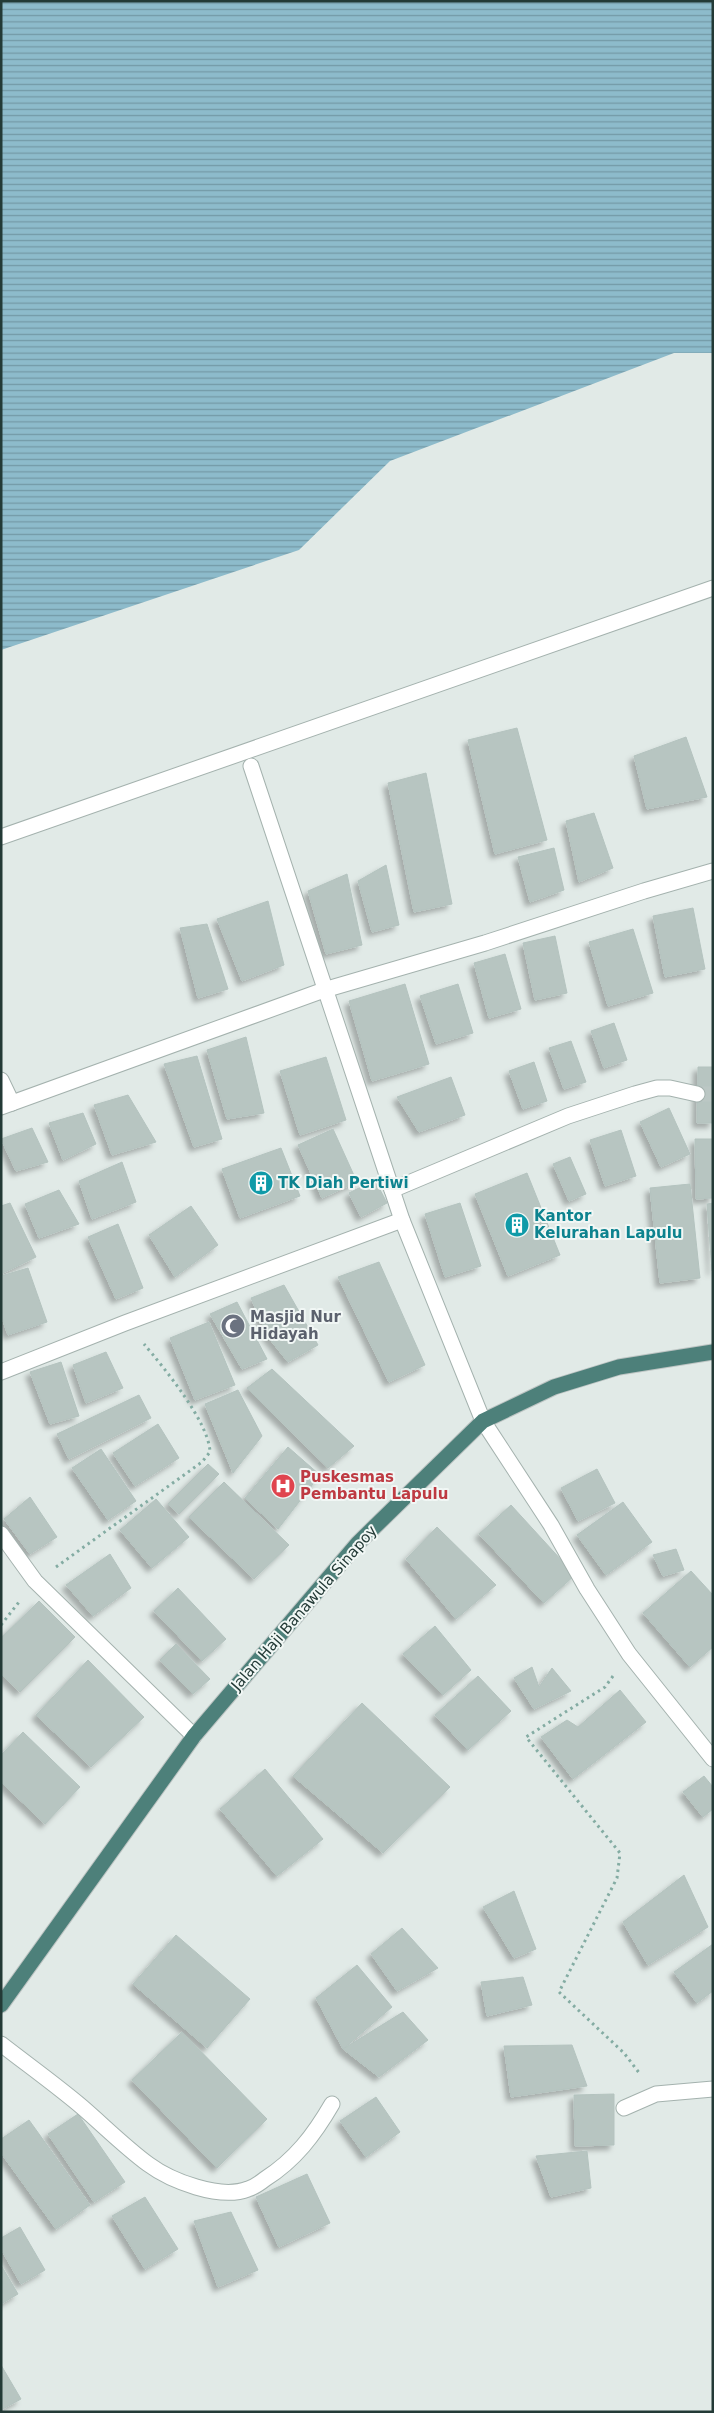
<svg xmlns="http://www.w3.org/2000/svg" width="714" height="2413" font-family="'DejaVu Sans',sans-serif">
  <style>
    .water { fill: url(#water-rules) }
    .building { fill: #b7c5c1; stroke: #b4c3bf; filter: url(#shadow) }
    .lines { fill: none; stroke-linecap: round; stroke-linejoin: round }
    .minor-tunnel { stroke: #bbc7c4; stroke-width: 15; stroke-dasharray: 15 8; stroke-linecap: butt }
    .minor-casing { stroke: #a4b2ae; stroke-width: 17 }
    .trunk-casing { stroke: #bdc4c3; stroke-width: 17 }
    .path { stroke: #84aca3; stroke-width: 3; stroke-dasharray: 2.5 4; stroke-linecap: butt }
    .minor { stroke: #fff; stroke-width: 15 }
    .trunk { stroke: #4d807a; stroke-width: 15 }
    .labels { text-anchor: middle; stroke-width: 4; stroke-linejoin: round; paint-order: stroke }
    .culture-label { font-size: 15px; font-weight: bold; fill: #0d838f; stroke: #f1f7f5; text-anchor: start }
    .worship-label { font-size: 15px; font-weight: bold; fill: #5b616d; stroke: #f1f7f5; text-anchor: start }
    .health-label { font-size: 15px; font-weight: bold; fill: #be3a42; stroke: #f1f7f5; text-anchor: start }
    .street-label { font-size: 15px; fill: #233a36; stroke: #f1f7f5 }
  </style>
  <defs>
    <pattern id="water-rules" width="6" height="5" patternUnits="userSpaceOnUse" patternTransform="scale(1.25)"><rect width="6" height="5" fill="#8dbbcb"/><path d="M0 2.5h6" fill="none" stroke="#7399a6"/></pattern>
    <filter id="shadow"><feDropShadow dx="-4.5" dy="4.5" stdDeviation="2.5" flood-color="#0004"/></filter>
  </defs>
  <rect width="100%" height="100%" fill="#e1eae7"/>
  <!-- water -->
  <polygon class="water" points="1,1 713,1 713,353 674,353 390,461 299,550 1,650"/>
  <!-- building -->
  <g class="building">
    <polygon points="517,728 547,840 495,854 468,740"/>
    <polygon points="686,737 707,797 647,809 634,756"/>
    <polygon points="426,773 452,904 414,912 388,783"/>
    <polygon points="594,813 613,868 579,882 566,821"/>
    <polygon points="554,848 564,890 530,902 518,857"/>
    <polygon points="386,865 399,925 372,932 358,881"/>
    <polygon points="347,874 362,945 326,954 308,891"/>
    <polygon points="268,901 284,965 242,981 217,919"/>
    <polygon points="693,908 705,969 665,977 653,916"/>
    <polygon points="207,924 228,989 198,998 180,928"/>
    <polygon points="633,929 653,993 608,1006 589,942"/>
    <polygon points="555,936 567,993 535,1000 523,943"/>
    <polygon points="505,954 521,1009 489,1018 474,963"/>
    <polygon points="405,984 429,1064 372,1081 349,1001"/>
    <polygon points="458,984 473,1033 436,1044 420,996"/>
    <polygon points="614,1023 627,1060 604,1068 591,1031"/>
    <polygon points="246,1037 264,1113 227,1119 207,1050"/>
    <polygon points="571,1041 586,1082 564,1089 549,1048"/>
    <polygon points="197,1056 222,1139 194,1147 164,1064"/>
    <polygon points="326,1057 346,1120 300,1135 280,1071"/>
    <polygon points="534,1062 547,1101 523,1109 509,1071"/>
    <polygon points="698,1067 713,1067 713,1123 697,1123"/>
    <polygon points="451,1077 465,1115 419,1132 397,1097"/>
    <polygon points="128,1095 156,1142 112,1155 94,1105"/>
    <polygon points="669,1108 690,1154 661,1167 640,1122"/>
    <polygon points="83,1113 96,1144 63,1160 49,1123"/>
    <polygon points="32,1128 48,1162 16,1171 1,1139"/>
    <polygon points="333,1129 357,1182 322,1198 298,1145"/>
    <polygon points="621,1130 636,1176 605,1186 590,1140"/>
    <polygon points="695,1139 713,1139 713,1198 696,1199"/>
    <polygon points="281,1148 300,1196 240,1218 222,1169"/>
    <polygon points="570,1157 586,1194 569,1201 553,1164"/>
    <polygon points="122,1162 136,1202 92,1219 79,1181"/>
    <polygon points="527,1173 560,1255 508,1276 475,1194"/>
    <polygon points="375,1180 387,1203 361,1217 349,1193"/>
    <polygon points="690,1184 700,1278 660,1283 650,1188"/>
    <polygon points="59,1190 79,1224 39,1238 25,1204"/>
    <polygon points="10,1203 36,1257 1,1274 1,1206"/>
    <polygon points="460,1203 481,1266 445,1277 425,1214"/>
    <polygon points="713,1203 713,1271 712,1271 707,1204"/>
    <polygon points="191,1206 218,1245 175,1277 149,1235"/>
    <polygon points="118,1224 143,1288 116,1299 88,1237"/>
    <polygon points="379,1262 425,1365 389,1382 338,1277"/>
    <polygon points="28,1268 47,1322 8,1335 1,1315 1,1276"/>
    <polygon points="284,1285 318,1345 288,1362 268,1337 251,1298"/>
    <polygon points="237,1302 267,1359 242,1369 210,1314"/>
    <polygon points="209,1322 235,1385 195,1400 170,1338"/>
    <polygon points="106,1352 123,1388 86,1403 73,1365"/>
    <polygon points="61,1362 79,1416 50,1424 30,1372"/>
    <polygon points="272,1369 354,1446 328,1468 247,1388"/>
    <polygon points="238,1390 262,1436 233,1473 205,1404"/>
    <polygon points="139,1395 151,1418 69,1459 57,1434"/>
    <polygon points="158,1424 179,1458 135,1486 113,1453"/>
    <polygon points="288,1447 320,1475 278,1529 245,1498"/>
    <polygon points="101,1449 136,1501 108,1520 72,1468"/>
    <polygon points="208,1464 219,1474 179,1514 168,1504"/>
    <polygon points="597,1469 615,1503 578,1521 561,1488"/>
    <polygon points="224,1482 289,1545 254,1579 189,1517"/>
    <polygon points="30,1497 57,1537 30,1554 4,1519"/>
    <polygon points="156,1499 189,1537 152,1568 120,1530"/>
    <polygon points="623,1502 652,1542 606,1575 577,1535"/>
    <polygon points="511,1505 575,1575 544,1603 479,1534"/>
    <polygon points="437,1527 496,1585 456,1619 406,1559"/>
    <polygon points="676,1549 684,1570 663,1576 653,1555"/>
    <polygon points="110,1554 131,1588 93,1616 66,1585"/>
    <polygon points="691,1571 713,1595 713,1647 690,1667 643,1613"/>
    <polygon points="178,1588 226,1639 202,1661 154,1611"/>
    <polygon points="39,1601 75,1637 20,1692 1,1674 1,1638"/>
    <polygon points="435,1626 471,1670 443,1695 403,1654"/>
    <polygon points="176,1644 210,1679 193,1694 160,1660"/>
    <polygon points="88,1660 144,1717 91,1767 36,1715"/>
    <polygon points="532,1667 539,1687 552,1668 571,1691 534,1709 514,1678"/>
    <polygon points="478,1676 511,1711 468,1750 435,1715"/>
    <polygon points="620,1690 646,1722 573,1779 541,1737 567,1720 578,1727"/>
    <polygon points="362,1703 450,1787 383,1853 293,1776"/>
    <polygon points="23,1732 80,1787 45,1824 1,1782 1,1755"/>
    <polygon points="265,1769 323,1839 277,1876 220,1809"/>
    <polygon points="704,1776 713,1787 713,1809 703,1817 683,1792"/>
    <polygon points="684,1875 708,1927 648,1965 623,1922"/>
    <polygon points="514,1891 536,1949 514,1958 483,1907"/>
    <polygon points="402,1928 438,1968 397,1991 371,1954"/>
    <polygon points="176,1935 250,1999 207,2048 133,1984"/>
    <polygon points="713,1944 713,1991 697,2003 674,1972"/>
    <polygon points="357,1965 392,2007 343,2049 316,1998"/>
    <polygon points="523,1977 532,2005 487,2016 481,1982"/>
    <polygon points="403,2012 428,2040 379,2077 343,2049"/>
    <polygon points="182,2032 267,2119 217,2168 132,2080"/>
    <polygon points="572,2045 587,2086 511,2097 504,2046"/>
    <polygon points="614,2094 614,2145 575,2146 574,2095"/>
    <polygon points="376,2097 400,2132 366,2157 340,2121"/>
    <polygon points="78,2114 125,2182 94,2202 48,2134"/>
    <polygon points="29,2120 90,2205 56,2229 1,2153 1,2139"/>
    <polygon points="587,2151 591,2188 551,2197 536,2156"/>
    <polygon points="307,2174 330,2223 279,2247 256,2197"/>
    <polygon points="145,2197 178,2249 145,2269 112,2216"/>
    <polygon points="231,2212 258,2270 218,2287 194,2221"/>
    <polygon points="20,2227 45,2270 21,2284 1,2249 1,2238"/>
    <polygon points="1,2265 18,2294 1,2304"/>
    <polygon points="1,2365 21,2399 1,2410"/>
  </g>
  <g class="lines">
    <!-- minor-tunnel -->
    <polyline class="minor-tunnel" points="697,1094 713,1094"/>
    <defs>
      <g id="minor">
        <polyline points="251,766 402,1220 483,1421 551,1525 587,1589 629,1654 713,1759"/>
        <polyline points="1,837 713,588"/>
        <polyline points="1,1080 12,1103"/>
        <polyline points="1,1107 324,990 485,943 644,891 713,871"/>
        <polyline points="392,1190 568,1116 635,1094 657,1088 670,1088 697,1094"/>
        <polyline points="1,1372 125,1323 402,1220"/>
        <polyline points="1,1534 35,1581 194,1736"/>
        <path d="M 1,2044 C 28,2065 56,2085 82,2107 C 104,2126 125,2147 148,2164 C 171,2181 220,2200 248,2189 C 254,2187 260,2183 265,2179 C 295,2160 314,2135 332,2104"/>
        <polyline points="624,2108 656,2094 713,2089"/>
      </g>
      <polyline id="trunk" points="1,2005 194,1736 358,1543 483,1421 554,1387 619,1367 713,1352"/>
    </defs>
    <!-- minor casing -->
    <use href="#minor" class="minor-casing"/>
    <!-- trunk casing -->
    <use href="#trunk" class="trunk-casing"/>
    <!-- path -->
    <g class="path">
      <path d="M 56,1567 L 202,1462 L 210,1452 C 209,1422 164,1368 144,1344"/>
      <polyline points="1,1625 19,1602"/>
      <polyline points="613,1676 605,1687 526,1737 620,1853 617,1878 559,1992 624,2053 640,2074"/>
    </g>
    <!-- minor -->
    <use href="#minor" class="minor"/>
    <!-- trunk -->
    <use href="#trunk" class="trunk"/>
  </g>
  <!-- icons -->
  <defs>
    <symbol id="building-disc" viewBox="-11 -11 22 22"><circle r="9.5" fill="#0f9aa8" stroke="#f1f7f5"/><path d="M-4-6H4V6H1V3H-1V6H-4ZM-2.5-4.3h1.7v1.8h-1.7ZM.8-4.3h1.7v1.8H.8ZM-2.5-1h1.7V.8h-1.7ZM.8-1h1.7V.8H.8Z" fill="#fff"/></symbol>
    <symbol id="mosque-disc" viewBox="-11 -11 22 22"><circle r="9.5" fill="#6b7280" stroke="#f1f7f5"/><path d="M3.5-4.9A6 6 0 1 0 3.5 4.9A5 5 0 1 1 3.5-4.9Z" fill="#fff"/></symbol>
    <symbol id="hospital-disc" viewBox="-11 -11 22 22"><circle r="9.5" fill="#e0444e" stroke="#f1f7f5"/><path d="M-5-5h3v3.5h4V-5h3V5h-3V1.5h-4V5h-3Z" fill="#fff"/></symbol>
  </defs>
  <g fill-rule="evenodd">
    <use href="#building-disc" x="247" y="1169" width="28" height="28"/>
    <use href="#building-disc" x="503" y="1211" width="28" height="28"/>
    <use href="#mosque-disc" x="219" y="1312" width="28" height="28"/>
    <use href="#hospital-disc" x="269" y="1472" width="28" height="28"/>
  </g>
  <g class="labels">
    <!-- culture labels -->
    <g class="culture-label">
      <text x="278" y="1188">TK Diah Pertiwi</text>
      <text x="534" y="1221">Kantor<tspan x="534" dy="17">Kelurahan Lapulu</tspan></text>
    </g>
    <!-- worship labels -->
    <g class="worship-label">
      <text x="250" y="1322">Masjid Nur<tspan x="250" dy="17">Hidayah</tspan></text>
    </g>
    <!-- health labels -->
    <g class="health-label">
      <text x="300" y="1482">Puskesmas<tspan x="300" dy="17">Pembantu Lapulu</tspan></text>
    </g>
    <!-- street labels -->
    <g class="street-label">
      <text transform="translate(304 1608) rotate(-49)" y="5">Jalan Haji Banawula Sinapoy</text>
    </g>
  </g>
  <!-- border -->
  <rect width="714" height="2413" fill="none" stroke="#233a36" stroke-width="5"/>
</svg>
